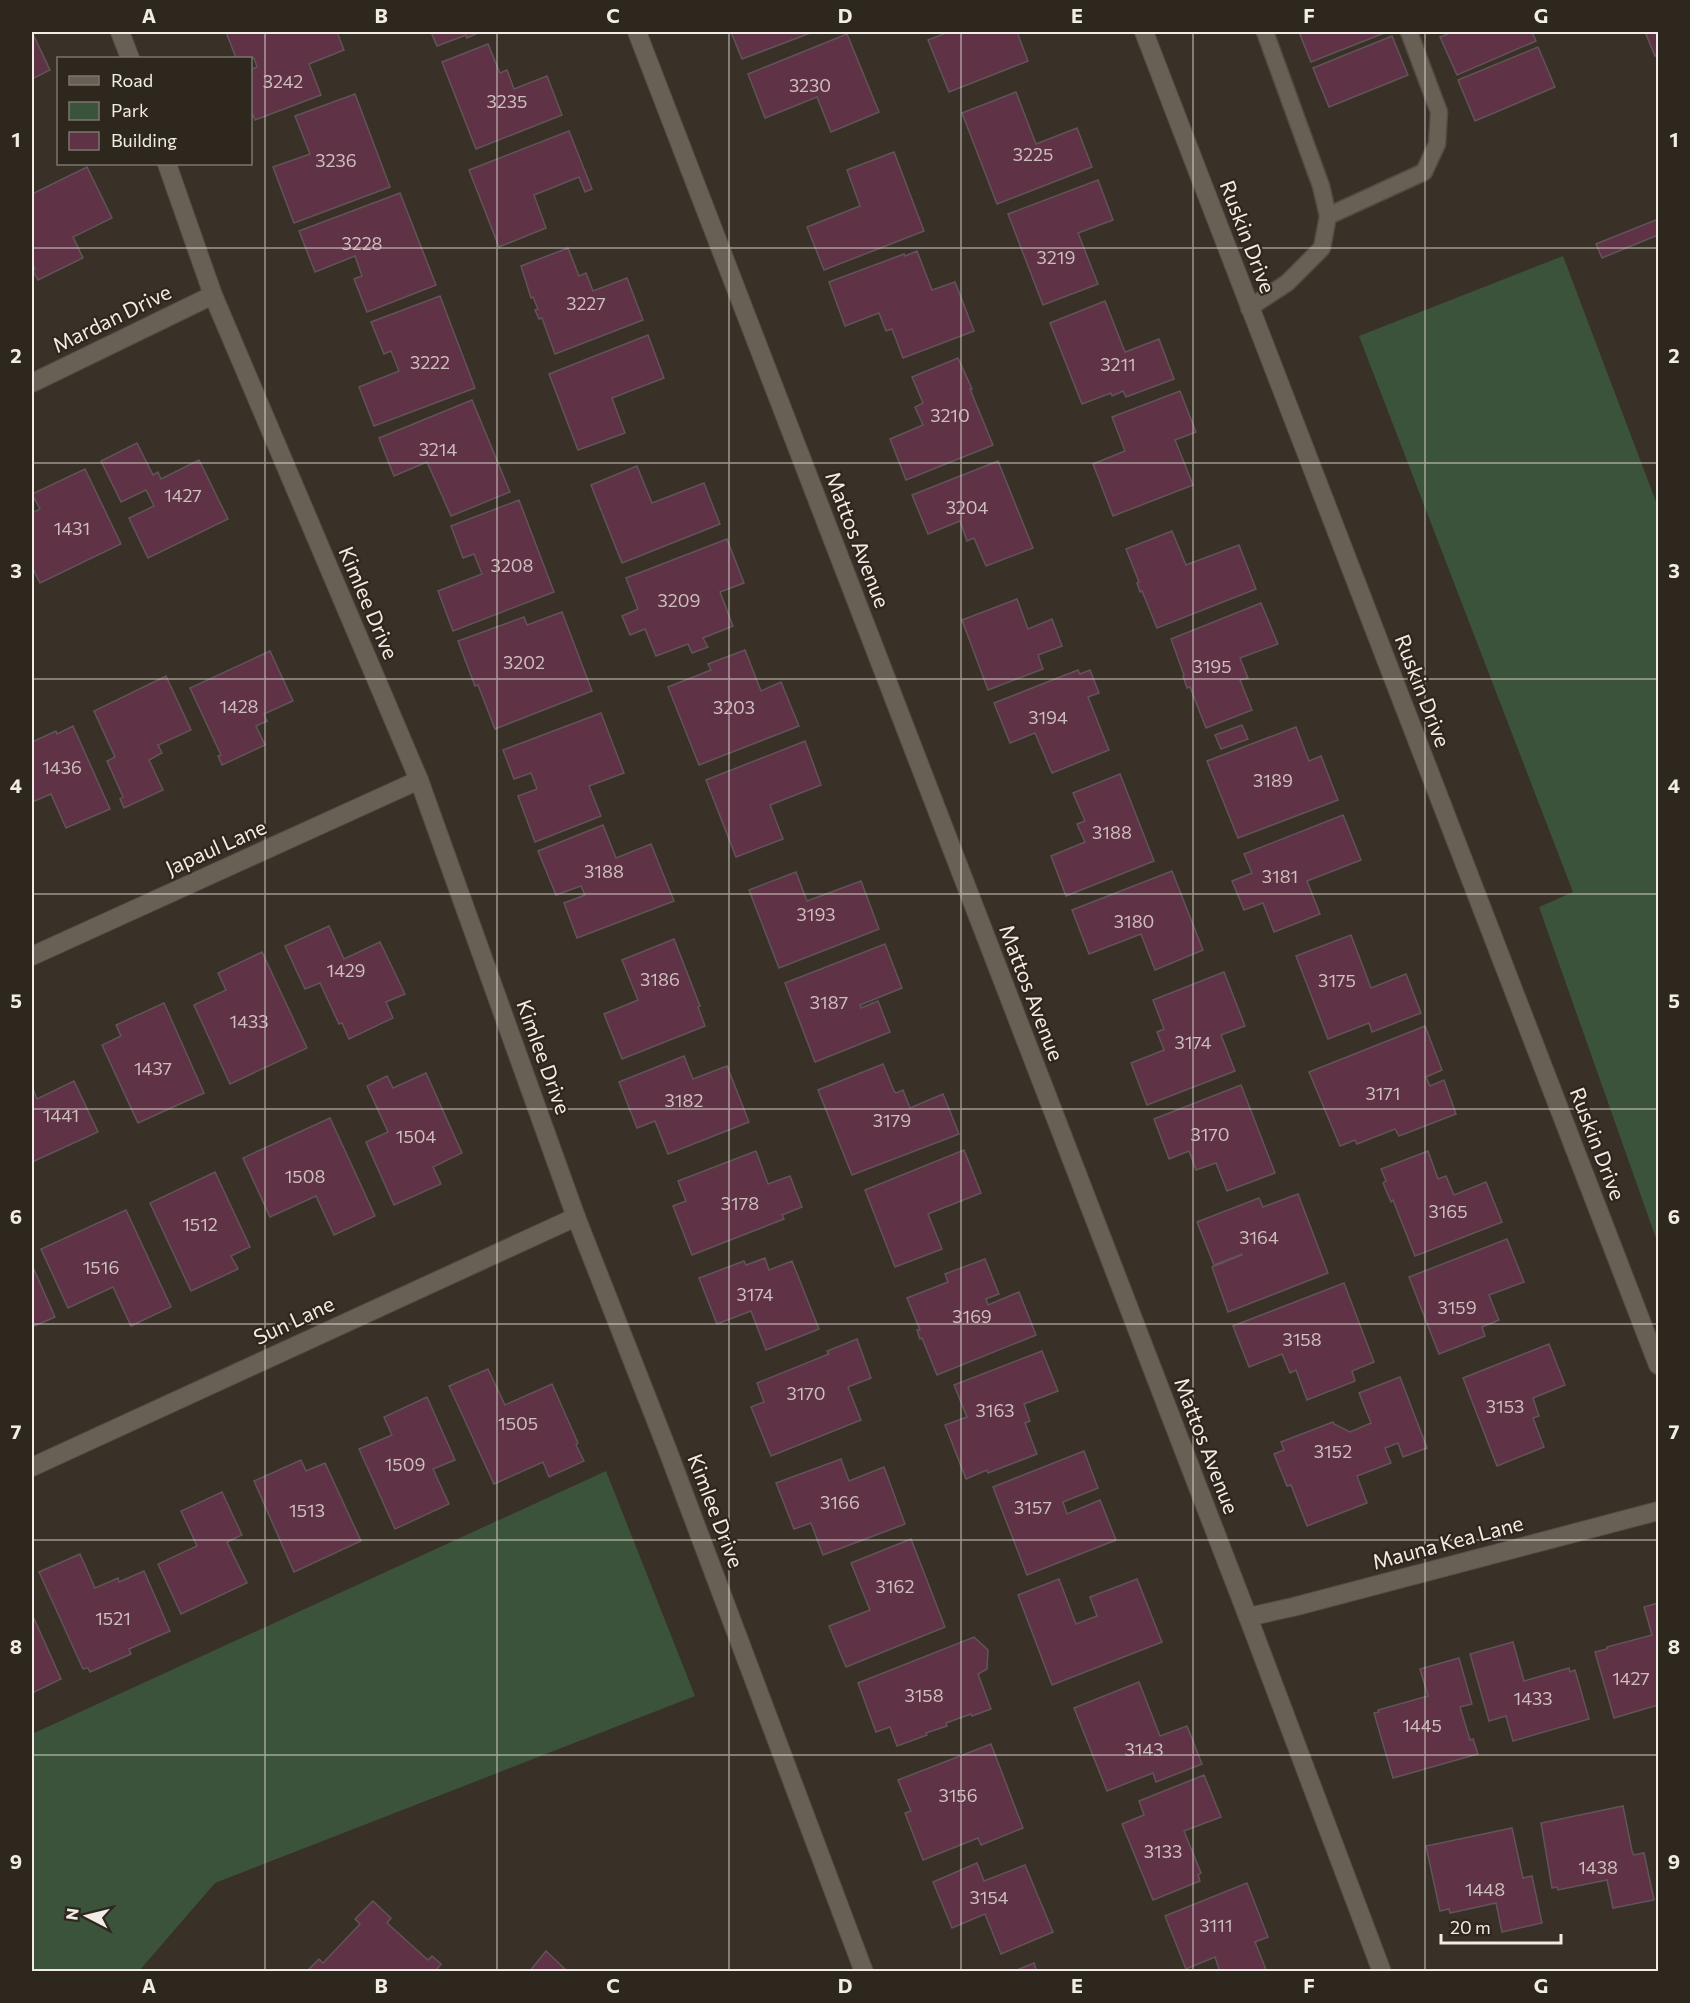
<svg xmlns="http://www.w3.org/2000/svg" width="1690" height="2003" font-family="Commissioner,sans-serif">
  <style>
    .green { fill: #3c533b }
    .building { fill: #5f3345; stroke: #615459; stroke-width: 1.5 }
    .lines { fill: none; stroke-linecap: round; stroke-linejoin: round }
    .service-casing { stroke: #524b44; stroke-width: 19 }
    .minor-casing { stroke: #524b44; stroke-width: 20 }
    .service { stroke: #685f55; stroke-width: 16 }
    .minor { stroke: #685f55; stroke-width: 18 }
    .grid { fill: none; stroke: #f2ece7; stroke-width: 1.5; stroke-opacity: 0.55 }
    .labels { text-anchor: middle; stroke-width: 4.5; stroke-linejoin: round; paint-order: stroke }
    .number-label { font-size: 18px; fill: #cdbebe }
    .street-label { font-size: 21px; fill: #f2ece7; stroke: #2e271e }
    .neatline { fill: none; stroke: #f2ece7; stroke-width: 2 }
    .grid-label { font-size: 20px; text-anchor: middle; font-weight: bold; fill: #f2ece7 }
  </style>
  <rect width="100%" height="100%" fill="#393027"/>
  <!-- green -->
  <g class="green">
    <polygon points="1563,256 1658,507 1658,1244 1539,907 1573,892 1359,336"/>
    <polygon points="606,1471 695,1696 215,1883 139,1971 32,1971 32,1734"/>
  </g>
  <!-- building -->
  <g class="building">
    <polygon points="32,32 50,70 32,79"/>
    <polygon points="226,32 337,32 344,50 309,64 321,95 255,120 250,108 250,70 257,67 254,58 236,58"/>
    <polygon points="431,32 475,32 476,34 467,38 466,35 437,46"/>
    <polygon points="731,32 813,32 742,59"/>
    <polygon points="949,32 1017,32 1028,61 949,92 928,40"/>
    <polygon points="1299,32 1387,32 1311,62"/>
    <polygon points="1453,32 1532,32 1536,41 1457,75 1440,37"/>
    <polygon points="1645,32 1658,32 1658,54 1655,56"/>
    <polygon points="847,34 879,112 831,132 817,97 765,118 748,74"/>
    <polygon points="1392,36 1408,75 1329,107 1313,68"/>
    <polygon points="488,44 500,73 507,70 514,89 547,76 562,115 476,149 442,62"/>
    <polygon points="1538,47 1555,87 1475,121 1458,80"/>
    <polygon points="1016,92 1036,144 1077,128 1092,167 997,204 962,113"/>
    <polygon points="355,94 390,187 294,223 273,167 310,154 295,116"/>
    <polygon points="569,131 592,189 585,192 579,177 534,195 546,228 499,247 469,170"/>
    <polygon points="894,152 924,231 824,270 807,227 860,206 847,170"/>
    <polygon points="87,167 112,218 73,237 83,258 38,280 33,271 35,269 32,262 32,194"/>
    <polygon points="1098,180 1113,220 1078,233 1098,284 1043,305 1008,214"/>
    <polygon points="400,193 436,285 367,312 354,279 362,276 355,256 315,272 299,231"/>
    <polygon points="1658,219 1658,235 1602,258 1596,244"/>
    <polygon points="568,248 579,276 586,273 593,291 627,278 643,320 555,354 542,318 539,319 535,310 538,309 533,297 531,298 521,266"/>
    <polygon points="917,251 932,290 955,282 974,331 903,358 892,329 886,331 879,313 845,326 829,282 904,254 905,256"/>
    <polygon points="440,296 475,388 374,426 359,387 399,371 391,351 384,354 371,322"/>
    <polygon points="1105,301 1125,352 1159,339 1174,379 1126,397 1123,391 1112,396 1111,393 1082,404 1050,323"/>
    <polygon points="648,335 664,378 612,398 625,433 578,450 549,374"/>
    <polygon points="958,358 972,389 970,389 993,445 906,480 890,439 923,425 915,407 923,403 912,377"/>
    <polygon points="1180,391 1196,432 1175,440 1193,485 1113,516 1093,464 1125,451 1112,417"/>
    <polygon points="472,400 510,492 451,516 427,462 394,476 379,438"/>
    <polygon points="137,443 153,475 158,472 161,479 199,460 228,519 148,558 129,518 154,506 146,490 121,502 101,461"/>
    <polygon points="998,461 1033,548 986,566 974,538 967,541 960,521 928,534 912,495"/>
    <polygon points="637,466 652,503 704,483 720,524 622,563 591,485"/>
    <polygon points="85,469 121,544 40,583 32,567 32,513 40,509 32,494"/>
    <polygon points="519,500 554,592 453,631 438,591 482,574 474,554 463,558 451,526"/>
    <polygon points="1172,531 1186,565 1239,545 1256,589 1157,628 1142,591 1140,592 1137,583 1139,582 1126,549"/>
    <polygon points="727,539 744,583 720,592 733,626 703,638 708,647 692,653 688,644 656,656 645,629 630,635 622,616 638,609 626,578"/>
    <polygon points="1017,599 1028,629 1052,619 1062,646 1038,655 1043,669 988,690 962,620"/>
    <polygon points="1261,603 1278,644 1240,658 1248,678 1240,680 1252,710 1206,728 1190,687 1187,688 1183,676 1184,675 1171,639"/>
    <polygon points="562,612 592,691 495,729 478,685 475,686 458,641 524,617 527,625"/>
    <polygon points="745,650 761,691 781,682 799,726 699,765 668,687 711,670 708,664"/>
    <polygon points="270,651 293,701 264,714 267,721 256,726 265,745 222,765 218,756 221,755 190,688"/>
    <polygon points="1078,670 1080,674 1090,670 1099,693 1088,697 1109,750 1052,773 1035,733 1010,743 994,703"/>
    <polygon points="166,676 191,730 158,745 162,753 149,760 163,790 124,808 120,799 123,797 107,761 115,757 94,711"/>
    <polygon points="601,713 624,773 589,786 601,816 535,842 518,796 537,789 531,773 514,779 503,750"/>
    <polygon points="1242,725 1248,739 1221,749 1215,735"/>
    <polygon points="73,726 110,809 66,828 51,794 32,802 32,742 56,731 57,734"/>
    <polygon points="1296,727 1309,761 1321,756 1338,800 1238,838 1207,761"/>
    <polygon points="805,741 821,785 770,805 783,839 736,857 706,780"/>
    <polygon points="1120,774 1154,861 1066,896 1051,856 1085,842 1077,824 1085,821 1073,793"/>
    <polygon points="1343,815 1361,860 1307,881 1320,914 1274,932 1263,903 1244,910 1232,881 1252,873 1244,854"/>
    <polygon points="603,825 616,858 651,844 674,901 577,938 564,903 585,895 581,886 556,895 538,851"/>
    <polygon points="1172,871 1203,950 1155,970 1141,934 1089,954 1072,910"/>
    <polygon points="796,872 807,901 861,881 879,929 779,968 749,890"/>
    <polygon points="329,926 344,959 380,942 405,994 386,1002 393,1018 349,1039 342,1023 339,1024 320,983 305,989 285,946"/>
    <polygon points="1351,935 1371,988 1406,974 1421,1013 1372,1032 1369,1023 1328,1039 1296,956"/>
    <polygon points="674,939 700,1006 698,1007 705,1026 622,1059 604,1014 638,1000 622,960"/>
    <polygon points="885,944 902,988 860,1005 861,1008 878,1001 890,1032 815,1062 785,983"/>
    <polygon points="262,952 307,1048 230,1084 194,1005 226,990 218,973"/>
    <polygon points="1224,972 1245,1026 1221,1035 1235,1071 1147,1105 1131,1063 1164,1050 1157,1032 1164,1029 1153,1000"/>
    <polygon points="164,1003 204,1093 138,1123 102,1045 121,1036 116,1025"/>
    <polygon points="1425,1026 1442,1070 1426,1077 1430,1086 1444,1080 1456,1114 1399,1136 1395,1129 1357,1144 1355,1140 1340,1146 1309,1072"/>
    <polygon points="684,1056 693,1079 727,1066 749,1122 668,1154 655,1121 637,1128 619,1082"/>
    <polygon points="883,1064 894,1091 896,1093 903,1090 910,1108 943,1094 959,1134 852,1175 818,1090"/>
    <polygon points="426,1073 462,1153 433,1167 441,1184 394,1205 366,1142 388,1132 367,1086 387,1076 393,1088"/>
    <polygon points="74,1081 98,1132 32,1162 32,1086 37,1099"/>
    <polygon points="1241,1085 1275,1173 1227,1191 1216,1163 1196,1170 1189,1151 1169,1159 1154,1119"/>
    <polygon points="330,1118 375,1216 334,1235 316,1196 270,1217 243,1158"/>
    <polygon points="964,1150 981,1193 928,1214 942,1249 895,1267 865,1190"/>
    <polygon points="756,1151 768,1184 790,1176 802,1207 782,1215 784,1219 692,1255 673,1206 686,1201 678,1181"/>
    <polygon points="1428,1151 1438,1179 1446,1176 1454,1195 1486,1182 1502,1222 1415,1256 1393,1200 1391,1202 1383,1183 1386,1181 1381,1169"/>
    <polygon points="215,1172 250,1247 231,1256 238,1269 191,1291 150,1203"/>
    <polygon points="1298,1194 1328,1273 1228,1312 1212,1267 1242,1255 1242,1254 1214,1265 1197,1222 1259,1198 1263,1207"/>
    <polygon points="126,1210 171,1307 131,1326 113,1287 68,1308 41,1249"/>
    <polygon points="1507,1239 1524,1282 1489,1295 1499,1320 1482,1327 1485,1336 1439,1354 1409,1277"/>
    <polygon points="765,1258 769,1270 792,1261 819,1329 766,1350 751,1311 717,1324 699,1278 744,1261 746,1265"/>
    <polygon points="985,1259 999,1294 986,1299 988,1305 1019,1292 1036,1335 937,1375 922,1338 920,1339 917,1330 920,1330 907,1298 948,1282 945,1274"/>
    <polygon points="32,1265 55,1317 32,1327"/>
    <polygon points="1344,1283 1374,1362 1352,1371 1355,1381 1307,1400 1296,1370 1290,1373 1282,1354 1249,1367 1233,1326"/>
    <polygon points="857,1339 871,1378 848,1387 861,1420 771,1456 751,1407 764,1402 757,1383 829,1354 827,1351"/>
    <polygon points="1549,1344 1565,1385 1533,1398 1539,1416 1533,1418 1544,1447 1497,1466 1463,1378"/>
    <polygon points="1042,1351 1058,1391 1024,1404 1030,1421 1025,1423 1037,1454 988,1473 987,1470 966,1479 945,1425 967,1417 954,1385"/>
    <polygon points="488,1369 505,1405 552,1384 578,1443 576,1445 584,1461 549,1477 543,1462 494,1484 449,1386"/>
    <polygon points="1400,1377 1427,1448 1403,1457 1398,1443 1385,1448 1391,1463 1357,1476 1367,1503 1307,1526 1291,1485 1287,1486 1274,1454 1284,1450 1281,1442 1333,1422 1334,1424 1350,1432 1371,1423 1359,1393"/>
    <polygon points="427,1397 455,1460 433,1469 449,1504 395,1529 359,1449 392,1435 384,1417"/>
    <polygon points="1084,1451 1098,1488 1063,1502 1067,1514 1100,1500 1116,1540 1027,1575 993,1487"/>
    <polygon points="841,1459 849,1481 884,1467 905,1524 823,1555 811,1523 794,1529 776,1483"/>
    <polygon points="301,1460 306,1471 325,1463 361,1541 294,1572 254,1481"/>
    <polygon points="222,1492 242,1535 227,1542 247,1583 181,1614 158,1564 197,1546 181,1511"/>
    <polygon points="911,1539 945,1627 846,1667 829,1626 870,1610 851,1563"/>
    <polygon points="80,1554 95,1588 118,1578 119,1582 144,1571 170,1631 129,1649 131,1654 90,1672 88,1668 83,1669 39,1572"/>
    <polygon points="1059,1579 1076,1624 1097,1616 1090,1597 1137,1579 1162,1642 1052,1685 1018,1595"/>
    <polygon points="1658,1603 1658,1705 1614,1718 1595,1652 1607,1649 1607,1647 1652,1635 1644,1607"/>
    <polygon points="32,1614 61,1679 32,1693"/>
    <polygon points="974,1637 988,1650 987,1669 978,1674 991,1709 972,1716 971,1714 946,1723 947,1726 926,1733 927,1735 897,1746 890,1727 876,1732 858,1683"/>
    <polygon points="1513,1642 1524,1681 1569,1668 1570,1672 1575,1670 1589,1719 1513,1741 1506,1716 1489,1721 1470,1654"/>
    <polygon points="1459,1658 1472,1704 1460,1707 1470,1740 1473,1739 1478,1754 1393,1778 1374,1713 1379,1712 1378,1710 1428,1696 1420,1669"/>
    <polygon points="1139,1682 1160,1736 1187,1726 1202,1764 1156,1782 1153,1773 1107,1791 1074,1708"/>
    <polygon points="991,1744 1023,1828 981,1845 978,1838 923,1860 905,1813 911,1811 898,1780"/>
    <polygon points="1204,1775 1221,1817 1184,1831 1201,1873 1198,1875 1200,1881 1153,1900 1122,1824 1144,1815 1139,1801"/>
    <polygon points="1623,1806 1632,1851 1634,1855 1644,1853 1654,1900 1613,1908 1607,1880 1558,1890 1557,1887 1552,1888 1541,1823"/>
    <polygon points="1512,1828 1523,1878 1532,1876 1542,1923 1502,1932 1496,1903 1450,1913 1449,1909 1440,1911 1426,1846"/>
    <polygon points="977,1863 984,1881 1025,1865 1053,1932 1001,1954 985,1914 952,1928 933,1882"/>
    <polygon points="1247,1883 1268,1937 1255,1942 1267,1972 1220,1972 1215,1957 1186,1969 1165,1916"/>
    <polygon points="373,1901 391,1918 387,1923 428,1960 432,1956 441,1964 437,1969 439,1972 312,1972 309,1969 319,1959 323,1963 360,1924 355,1919"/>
    <polygon points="546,1951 565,1969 563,1972 529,1972"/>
    <polygon points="1034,1963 1037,1972 1012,1972"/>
  </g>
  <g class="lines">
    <defs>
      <g id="service">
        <polyline points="1328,216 1424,172 1437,144 1439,112 1409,32"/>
        <polyline points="1249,308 1287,283 1322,248 1328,216 1321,186 1265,32"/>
      </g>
      <g id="minor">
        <polyline points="120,32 130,58"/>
        <polyline points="637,32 1248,1617 1382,1972"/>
        <polyline points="1144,32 1658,1365"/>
        <polyline points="167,164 213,295 419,780 576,1217 666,1446 864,1972"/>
        <polyline points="32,383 213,295"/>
        <polyline points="32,956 419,780"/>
        <polyline points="32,1467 576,1217"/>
        <polyline points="1248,1617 1293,1607 1658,1511"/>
      </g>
    </defs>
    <!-- service casing -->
    <use href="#service" class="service-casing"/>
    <!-- minor casing -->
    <use href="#minor" class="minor-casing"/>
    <!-- service -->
    <use href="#service" class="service"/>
    <!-- minor -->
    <use href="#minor" class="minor"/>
  </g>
  <!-- grid -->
  <path class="grid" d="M 265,32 L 265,1972M 497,32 L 497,1972M 729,32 L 729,1972M 961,32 L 961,1972M 1193,32 L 1193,1972M 1425,32 L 1425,1972M 32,248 L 1658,248M 32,463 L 1658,463M 32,679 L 1658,679M 32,894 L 1658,894M 32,1109 L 1658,1109M 32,1324 L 1658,1324M 32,1540 L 1658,1540M 32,1755 L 1658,1755"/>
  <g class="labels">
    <!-- number labels -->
    <g class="number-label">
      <text x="283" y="88">3242</text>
      <text x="810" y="92">3230</text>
      <text x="507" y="108">3235</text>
      <text x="1033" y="161">3225</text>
      <text x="336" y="167">3236</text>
      <text x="362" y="250">3228</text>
      <text x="1056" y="264">3219</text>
      <text x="586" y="310">3227</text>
      <text x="430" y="369">3222</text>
      <text x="1118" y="371">3211</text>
      <text x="950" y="422">3210</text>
      <text x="438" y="456">3214</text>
      <text x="183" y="502">1427</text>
      <text x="967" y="514">3204</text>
      <text x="72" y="535">1431</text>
      <text x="512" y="572">3208</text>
      <text x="679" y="607">3209</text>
      <text x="524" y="669">3202</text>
      <text x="1212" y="673">3195</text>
      <text x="239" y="713">1428</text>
      <text x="734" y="714">3203</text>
      <text x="1048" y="724">3194</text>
      <text x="62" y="774">1436</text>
      <text x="1273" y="787">3189</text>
      <text x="1112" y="839">3188</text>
      <text x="604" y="878">3188</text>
      <text x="1280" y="883">3181</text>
      <text x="816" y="921">3193</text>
      <text x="1134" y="928">3180</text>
      <text x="346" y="977">1429</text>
      <text x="660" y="986">3186</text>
      <text x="1337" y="987">3175</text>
      <text x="829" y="1009">3187</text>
      <text x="249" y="1028">1433</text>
      <text x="1193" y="1049">3174</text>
      <text x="153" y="1075">1437</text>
      <text x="1383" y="1100">3171</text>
      <text x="684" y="1107">3182</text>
      <text x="61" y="1122">1441</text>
      <text x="892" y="1127">3179</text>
      <text x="1210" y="1141">3170</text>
      <text x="416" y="1143">1504</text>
      <text x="305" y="1183">1508</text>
      <text x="740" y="1210">3178</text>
      <text x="1448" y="1218">3165</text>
      <text x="200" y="1231">1512</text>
      <text x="1259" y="1244">3164</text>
      <text x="101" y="1274">1516</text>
      <text x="755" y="1301">3174</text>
      <text x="1457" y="1314">3159</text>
      <text x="972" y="1323">3169</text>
      <text x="1302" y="1346">3158</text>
      <text x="806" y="1400">3170</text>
      <text x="1505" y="1413">3153</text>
      <text x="995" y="1417">3163</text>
      <text x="518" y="1430">1505</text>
      <text x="1333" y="1458">3152</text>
      <text x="405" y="1471">1509</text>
      <text x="840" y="1509">3166</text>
      <text x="1033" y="1514">3157</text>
      <text x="307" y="1517">1513</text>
      <text x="895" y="1593">3162</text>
      <text x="113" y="1625">1521</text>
      <text x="1631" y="1685">1427</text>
      <text x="924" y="1702">3158</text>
      <text x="1533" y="1705">1433</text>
      <text x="1422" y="1732">1445</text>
      <text x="1144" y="1756">3143</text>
      <text x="958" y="1802">3156</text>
      <text x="1163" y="1858">3133</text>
      <text x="1598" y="1874">1438</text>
      <text x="1485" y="1896">1448</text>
      <text x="989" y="1904">3154</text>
      <text x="1216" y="1932">3111</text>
    </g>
    <!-- street labels -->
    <g class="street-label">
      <text transform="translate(1247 237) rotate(69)" y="7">Ruskin Drive</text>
      <text transform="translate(112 319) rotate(-26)" y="7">Mardan Drive</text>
      <text transform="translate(857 540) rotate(69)" y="7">Mattos Avenue</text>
      <text transform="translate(368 603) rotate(67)" y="7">Kimlee Drive</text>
      <text transform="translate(1422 691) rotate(69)" y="7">Ruskin Drive</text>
      <text transform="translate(216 848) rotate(-24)" y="7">Japaul Lane</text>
      <text transform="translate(1031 993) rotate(69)" y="7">Mattos Avenue</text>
      <text transform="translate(543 1057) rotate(70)" y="7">Kimlee Drive</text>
      <text transform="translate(1597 1144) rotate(69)" y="7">Ruskin Drive</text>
      <text transform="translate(294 1321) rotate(-25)" y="7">Sun Lane</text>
      <text transform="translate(1206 1446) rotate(69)" y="7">Mattos Avenue</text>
      <text transform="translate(715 1511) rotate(69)" y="7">Kimlee Drive</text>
      <text transform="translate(1448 1543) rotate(-15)" y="7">Mauna Kea Lane</text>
    </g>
  </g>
  <!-- border -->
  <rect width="1690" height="2003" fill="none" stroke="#2e271e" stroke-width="66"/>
  <!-- legend -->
  <rect x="57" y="57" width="195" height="108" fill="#2e271e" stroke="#7c766e" stroke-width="1.5"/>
  <rect x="69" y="76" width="30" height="9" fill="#685f55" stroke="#7c766e" stroke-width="1.5"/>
  <text x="111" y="87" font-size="18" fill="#f2ece7">Road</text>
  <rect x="69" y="102" width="30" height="18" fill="#3c533b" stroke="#7c766e" stroke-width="1.5"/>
  <text x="111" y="117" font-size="18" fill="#f2ece7">Park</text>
  <rect x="69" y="132" width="30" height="18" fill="#5f3345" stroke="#7c766e" stroke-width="1.5"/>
  <text x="111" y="147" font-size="18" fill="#f2ece7">Building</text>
  <!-- north arrow -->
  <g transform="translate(87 1916) rotate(277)" stroke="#2e271e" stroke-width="4.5" paint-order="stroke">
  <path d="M0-4.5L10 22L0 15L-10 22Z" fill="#f2ece7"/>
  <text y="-9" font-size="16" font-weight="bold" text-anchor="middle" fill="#f2ece7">N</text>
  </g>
  <!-- scale -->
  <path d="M1441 1934v9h120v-9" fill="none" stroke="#f2ece7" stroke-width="3"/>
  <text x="1450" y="1934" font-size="18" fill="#f2ece7" stroke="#2e271e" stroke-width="4.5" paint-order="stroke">20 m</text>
  <rect x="33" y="33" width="1624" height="1937" class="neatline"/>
  <g class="grid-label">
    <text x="149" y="23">A</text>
    <text x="381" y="23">B</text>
    <text x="613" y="23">C</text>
    <text x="845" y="23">D</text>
    <text x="1077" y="23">E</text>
    <text x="1309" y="23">F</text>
    <text x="1541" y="23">G</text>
    <text x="16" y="147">1</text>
    <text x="1674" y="147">1</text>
    <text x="16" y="363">2</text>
    <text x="1674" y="363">2</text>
    <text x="16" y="578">3</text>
    <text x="1674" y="578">3</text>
    <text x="16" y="793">4</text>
    <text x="1674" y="793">4</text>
    <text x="16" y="1008">5</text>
    <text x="1674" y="1008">5</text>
    <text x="16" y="1224">6</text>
    <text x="1674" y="1224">6</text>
    <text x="16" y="1439">7</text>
    <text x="1674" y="1439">7</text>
    <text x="16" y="1654">8</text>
    <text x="1674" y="1654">8</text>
    <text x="16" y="1869">9</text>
    <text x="1674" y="1869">9</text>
    <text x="149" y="1993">A</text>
    <text x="381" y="1993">B</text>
    <text x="613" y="1993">C</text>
    <text x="845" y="1993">D</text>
    <text x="1077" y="1993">E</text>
    <text x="1309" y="1993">F</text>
    <text x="1541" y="1993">G</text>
  </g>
</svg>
